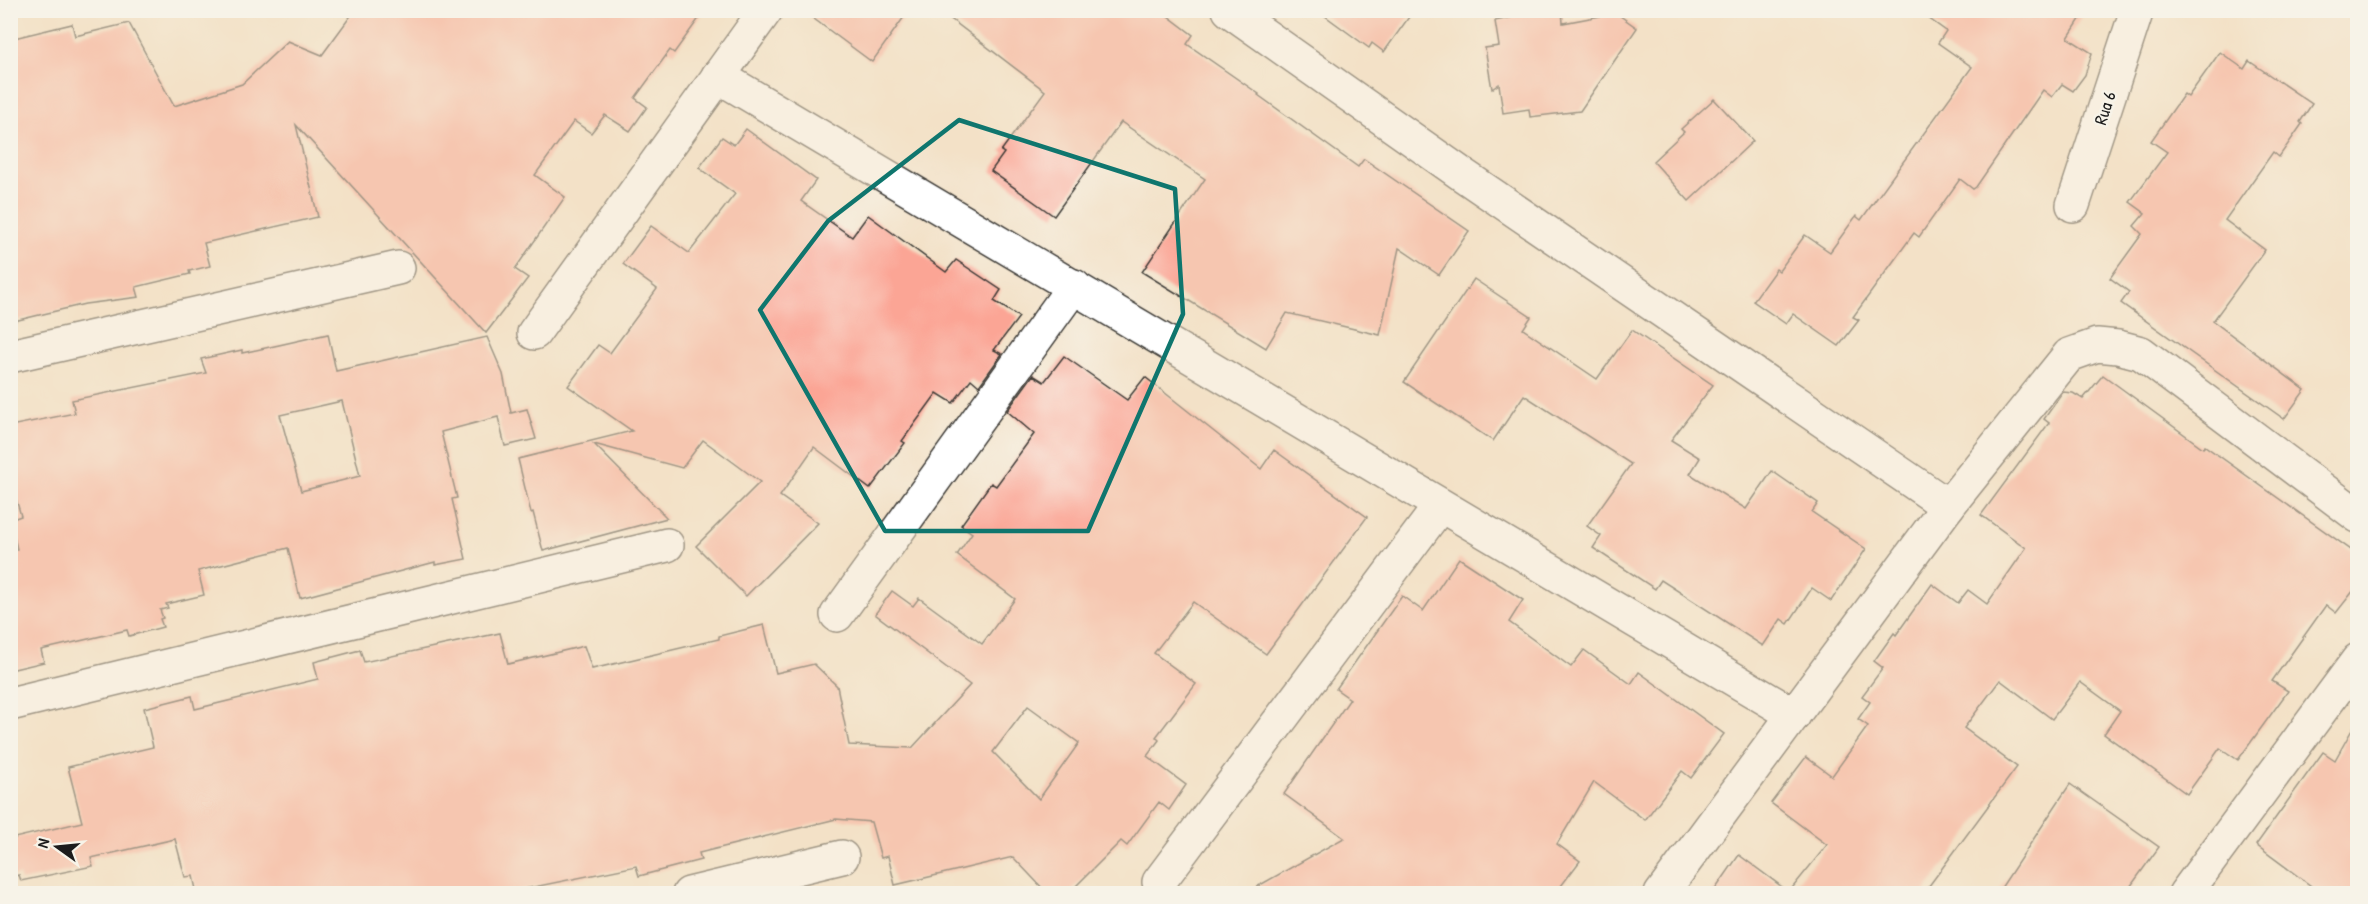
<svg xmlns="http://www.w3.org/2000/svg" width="2368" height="904" font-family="'Patrick Hand',sans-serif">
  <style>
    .building { fill: #fba595; fill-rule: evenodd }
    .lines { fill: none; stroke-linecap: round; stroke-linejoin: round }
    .street-casing { stroke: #3c3a36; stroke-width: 36 }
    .street { stroke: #fff; stroke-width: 33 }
    .marked { fill: none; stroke: #0f766e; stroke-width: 4.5; stroke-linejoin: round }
    .labels { text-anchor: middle; stroke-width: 5; stroke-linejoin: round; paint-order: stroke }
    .street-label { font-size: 18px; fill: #1c1c1c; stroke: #f7f3e8 }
  </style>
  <rect width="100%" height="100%" fill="#f7f3e8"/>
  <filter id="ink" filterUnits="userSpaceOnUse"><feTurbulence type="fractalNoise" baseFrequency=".0167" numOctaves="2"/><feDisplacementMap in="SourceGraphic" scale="12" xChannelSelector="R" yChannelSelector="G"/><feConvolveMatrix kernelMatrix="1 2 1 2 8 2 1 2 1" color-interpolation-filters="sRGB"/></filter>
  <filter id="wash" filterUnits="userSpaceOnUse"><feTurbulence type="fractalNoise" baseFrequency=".008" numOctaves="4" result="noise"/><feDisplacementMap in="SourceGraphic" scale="24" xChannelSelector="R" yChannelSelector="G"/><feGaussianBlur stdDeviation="1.35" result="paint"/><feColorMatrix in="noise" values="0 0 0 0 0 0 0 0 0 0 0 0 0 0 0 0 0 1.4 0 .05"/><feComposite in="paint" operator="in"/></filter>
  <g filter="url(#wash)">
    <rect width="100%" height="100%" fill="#f3e1c7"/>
    <g id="blocks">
      <!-- building -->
      <g class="building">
        <polygon points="355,10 705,10 674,53 670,50 635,98 647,107 630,131 605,115 591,133 574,121 535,175 565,197 515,269 528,278 486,333 296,125 318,217 204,243 210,266 189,271 190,274 136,287 139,297 85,304 10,322 10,39 72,24 75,36 129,23 174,106 242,84 288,41 322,55"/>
        <polygon points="802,10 909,10 872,62"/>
        <polygon points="939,10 1160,10 1193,35 1187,44 1259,94 1258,95 1358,167 1364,159 1469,231 1439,275 1399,248 1380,335 1287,313 1266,348 1142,272 1205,179 1121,122 1054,216 991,171 1004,153 1001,151 1045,91"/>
        <polygon points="1317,10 1414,10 1384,52 1372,43 1369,48"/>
        <polygon points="1513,10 1562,10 1563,23 1616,13 1637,28 1580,111 1530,117 1529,109 1503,113 1499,84 1492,89 1485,48 1499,46 1495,21 1514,17"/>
        <polygon points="1917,10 2086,10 2068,38 2092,53 2085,75 2073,91 2062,84 2052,97 2043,90 1976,187 1973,189 1960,179 1919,237 1914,233 1853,317 1859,320 1839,346 1793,314 1786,324 1753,301 1776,269 1779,271 1805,235 1830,252 1856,216 1861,220 1972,67 1938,43 1946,31"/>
        <polygon points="2220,52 2244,69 2249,61 2312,104 2300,122 2302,124 2279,157 2273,152 2225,220 2265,250 2213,321 2305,390 2284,419 2121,303 2129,292 2110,278 2142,234 2134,226 2145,213 2130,202 2167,152 2151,141 2184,94 2188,97"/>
        <polygon points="1714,99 1753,141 1689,201 1653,161 1684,132 1681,129"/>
        <polygon points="746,129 816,180 801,201 852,237 868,215 946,272 956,260 1001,290 994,301 1019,317 994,350 1002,354 979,386 971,379 953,403 937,393 902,441 905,443 870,489 814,447 780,496 818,523 746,596 696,546 760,482 703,440 682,468 594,444 667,518 543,551 533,512 531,513 518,459 632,431 568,386 598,345 610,353 657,289 623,264 651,226 689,253 735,194 699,168 722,137 734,145"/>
        <polygon points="1474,279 1531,317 1523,329 1597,379 1632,330 1713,385 1671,440 1700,458 1690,474 1746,509 1772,471 1818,503 1812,512 1866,549 1831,601 1812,588 1788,624 1781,619 1763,646 1661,580 1655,589 1593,548 1601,536 1587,526 1631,464 1524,395 1493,441 1404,382"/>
        <path d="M 328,334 L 336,371 L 487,337 L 503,374 L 511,413 L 527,409 L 536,439 L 505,446 L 498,417 L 441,432 L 457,498 L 452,499 L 466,559 L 435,565 L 435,562 L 300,598 L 288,548 L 198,571 L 204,595 L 166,604 L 168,608 L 160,610 L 163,618 L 160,619 L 163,627 L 129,636 L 127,630 L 41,650 L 44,662 L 10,670 L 10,551 L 17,549 L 10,520 L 21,516 L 10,478 L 10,426 L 75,413 L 72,400 L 206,373 L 201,359 L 242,350 L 242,353 L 279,345 ZM 342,401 L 360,476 L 301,491 L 280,415 Z"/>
        <path d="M 1064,356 L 1127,400 L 1145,377 L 1261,469 L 1274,450 L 1367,517 L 1266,654 L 1193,602 L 1154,653 L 1196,684 L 1156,737 L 1159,740 L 1147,756 L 1186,785 L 1169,810 L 1159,802 L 1127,846 L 1121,841 L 1068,894 L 1048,894 L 1013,857 L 895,885 L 888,856 L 881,858 L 871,822 L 836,819 L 699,853 L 701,860 L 639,876 L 636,866 L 500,894 L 197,894 L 193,876 L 185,877 L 175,839 L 91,858 L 93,866 L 21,881 L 19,875 L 10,877 L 10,839 L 82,822 L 68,767 L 153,747 L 144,708 L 192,696 L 195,709 L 318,679 L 314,662 L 360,650 L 364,662 L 500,633 L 508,664 L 584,646 L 592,669 L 719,639 L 719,636 L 764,625 L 776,673 L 814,664 L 837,686 L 849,745 L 912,748 L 970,685 L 875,614 L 892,591 L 913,606 L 919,598 L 982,644 L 1015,599 L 957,555 L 972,533 L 961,525 L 991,483 L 996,486 L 1034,434 L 1007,411 L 1033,375 L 1044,382 ZM 1028,706 L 1079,743 L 1039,799 L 993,752 Z"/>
        <polygon points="2103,375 2203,448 2205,446 2358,555 2358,585 2336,613 2326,605 2272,681 2288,691 2238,760 2220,748 2187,794 2104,734 2120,711 2080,682 2052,719 2000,680 1964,728 2017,767 1923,894 1712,894 1739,855 1789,892 1827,845 1771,803 1806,757 1832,776 1868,726 1858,719 1870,702 1862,696 1883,668 1874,661 1894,633 1896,635 1932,584 1958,603 1968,590 1987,604 2026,548 1981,515 2049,423 2044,419 2063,392 2073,393 2083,399"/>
        <polygon points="1459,558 1523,600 1509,622 1571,667 1584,650 1631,684 1639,672 1724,734 1691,778 1682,771 1645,820 1594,782 1557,844 1580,861 1555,894 1244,894 1344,838 1284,794 1350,699 1336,689 1402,596 1423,611"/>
        <polygon points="2358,719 2358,894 2322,894 2256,845 2323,752 2335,760"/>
        <polygon points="2070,784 2159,847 2125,894 1997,894"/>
      </g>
    </g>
  </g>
  <g filter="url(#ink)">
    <use href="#blocks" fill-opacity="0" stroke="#3c3a36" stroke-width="1.5"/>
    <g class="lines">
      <defs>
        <g id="street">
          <polyline points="1229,10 1463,175 1948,506"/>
          <polyline points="718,76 1794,715"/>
          <polyline points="2073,205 2137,10"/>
          <polyline points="534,333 766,10"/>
          <polyline points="10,356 398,268"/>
          <polyline points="837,615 1074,286"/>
          <polyline points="10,704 667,545"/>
          <polyline points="1159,882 1440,506"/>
          <polyline points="689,894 842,857"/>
          <polyline points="1661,894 1948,506 2069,355 2097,345 2118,347 2141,353 2358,516"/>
          <polyline points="2185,894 2358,660"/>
        </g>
      </defs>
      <!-- street casing -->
      <use href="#street" class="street-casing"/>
      <!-- street -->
      <use href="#street" class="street"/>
    </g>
  </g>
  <!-- marked area -->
  <path d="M0 0H2368V904H0ZM 959,120 L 1175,189 L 1183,314 L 1088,531 L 885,531 L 760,310 L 828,221 Z" fill="#f3e1c7" fill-opacity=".55" fill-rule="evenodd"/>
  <path class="marked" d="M 959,120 L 1175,189 L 1183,314 L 1088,531 L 885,531 L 760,310 L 828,221 Z"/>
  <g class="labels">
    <!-- street labels -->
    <g class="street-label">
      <text transform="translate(2105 108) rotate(-72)" y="6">Rua 6</text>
    </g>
  </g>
  <!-- margin -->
  <rect width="2368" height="904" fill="none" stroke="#f7f3e8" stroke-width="36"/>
  <!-- north arrow -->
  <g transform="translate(57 847) rotate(285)" stroke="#f7f3e8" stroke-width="4.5" paint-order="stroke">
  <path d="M0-4.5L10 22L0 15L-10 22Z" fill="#1c1c1c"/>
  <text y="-9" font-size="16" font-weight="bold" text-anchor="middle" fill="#1c1c1c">N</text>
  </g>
</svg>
